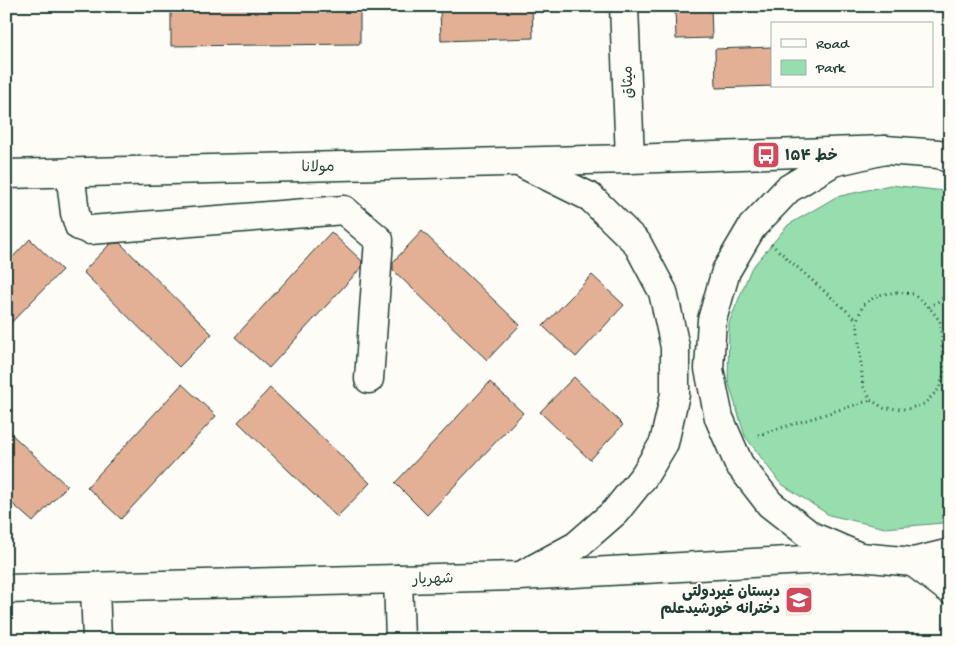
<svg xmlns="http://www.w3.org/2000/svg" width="956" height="646" font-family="'Gochi Hand','Playpen Sans Arabic',sans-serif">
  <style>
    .built { fill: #f5e5da }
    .green { fill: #96dead; stroke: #5a8e70 }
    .building { fill: #e3b096; stroke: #1f3d34 }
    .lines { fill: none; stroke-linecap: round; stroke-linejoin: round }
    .minor-casing { stroke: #1f3d34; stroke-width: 31 }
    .major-casing { stroke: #1f3d34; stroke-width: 31 }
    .path { stroke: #1f3d34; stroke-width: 3; stroke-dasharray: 1 4; stroke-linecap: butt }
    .minor { stroke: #fdfcf7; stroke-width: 28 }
    .major { stroke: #fdfcf7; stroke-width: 28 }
    .labels { text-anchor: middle; stroke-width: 4; stroke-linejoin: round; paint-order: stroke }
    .street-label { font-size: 15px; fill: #1f3d34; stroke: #fdfcf7 }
    .poi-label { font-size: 15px; font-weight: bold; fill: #1f3d34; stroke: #fdfcf7; text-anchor: start }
  </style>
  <rect width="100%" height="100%" fill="#fdfcf7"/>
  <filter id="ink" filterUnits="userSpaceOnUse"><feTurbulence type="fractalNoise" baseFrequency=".02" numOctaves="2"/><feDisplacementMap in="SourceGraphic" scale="10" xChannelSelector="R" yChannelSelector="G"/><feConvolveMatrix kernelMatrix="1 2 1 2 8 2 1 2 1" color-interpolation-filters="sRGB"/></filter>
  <g filter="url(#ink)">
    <!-- built -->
    <polygon class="built" points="809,584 813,614 787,614 785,586"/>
    <!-- green -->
    <polygon class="green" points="890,185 945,191 950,194 950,519 943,523 885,528 829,515 780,483 745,436 728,381 729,323 751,269 788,225 836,197"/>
    <!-- building -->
    <g class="building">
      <polygon points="171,6 360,6 360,44 171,46"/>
      <polygon points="440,6 532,6 533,38 441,41"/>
      <polygon points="675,6 711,6 712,38 676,39"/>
      <polygon points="772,47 772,86 716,88 715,49"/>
      <polygon points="422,231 520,325 487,360 393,270 393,262"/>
      <polygon points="331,232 362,261 361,268 269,368 235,337"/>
      <polygon points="30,239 62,270 6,328 6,264"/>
      <polygon points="120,243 212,334 179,367 83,272 110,244"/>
      <polygon points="592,275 624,305 576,357 543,326"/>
      <polygon points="574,377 623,425 590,460 540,412"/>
      <polygon points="490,382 523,413 427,515 395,483"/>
      <polygon points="182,384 216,416 121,519 87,487"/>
      <polygon points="270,388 370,483 337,517 238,422"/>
      <polygon points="6,429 67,486 33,522 6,498"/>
    </g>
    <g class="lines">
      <defs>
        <g id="minor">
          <polyline points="70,172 75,213 79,226 90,230 344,210 379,240 369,379"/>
          <polyline points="398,579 400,640"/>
          <polyline points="95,587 97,640"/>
        </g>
        <g id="major">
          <polyline points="624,6 630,159"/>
          <polyline points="950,159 939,154 885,150 833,162 788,189 752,227 726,271 712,320 709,369 719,418 739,464 770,504 811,536 860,557 913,562 950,553"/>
          <polyline points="521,163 590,197 637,243 663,292 675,347 675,394 664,443 644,476 615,512 576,546 526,573"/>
          <polyline points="6,174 630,159 885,150"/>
          <polyline points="913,562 950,590"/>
          <polyline points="6,589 520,576 860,557"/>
        </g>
      </defs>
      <!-- minor casing -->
      <use href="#minor" class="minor-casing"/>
      <!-- major casing -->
      <use href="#major" class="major-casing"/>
      <!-- path -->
      <g class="path">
        <polyline points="771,244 857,320"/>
        <polygon points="897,292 913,294 929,307 940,321 944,373 939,389 924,404 907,409 884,408 871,400 863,386 857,320 863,305 878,295"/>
        <polyline points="929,307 950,294"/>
        <polyline points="758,435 871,400"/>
      </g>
      <!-- minor -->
      <use href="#minor" class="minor"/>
      <!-- major -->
      <use href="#major" class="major"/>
    </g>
  </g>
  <!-- icons -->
  <defs>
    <symbol id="bus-square" viewBox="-11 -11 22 22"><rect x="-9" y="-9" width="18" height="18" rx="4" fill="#d1495b" stroke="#fdfcf7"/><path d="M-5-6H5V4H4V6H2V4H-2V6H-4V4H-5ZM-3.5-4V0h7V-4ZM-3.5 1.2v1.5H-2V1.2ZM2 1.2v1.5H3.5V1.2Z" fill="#fff"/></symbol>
    <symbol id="school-square" viewBox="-11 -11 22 22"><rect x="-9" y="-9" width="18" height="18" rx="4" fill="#d1495b" stroke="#fdfcf7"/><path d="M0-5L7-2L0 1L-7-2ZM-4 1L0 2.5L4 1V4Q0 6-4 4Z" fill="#fff"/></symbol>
  </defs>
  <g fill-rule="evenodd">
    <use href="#bus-square" x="750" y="139" width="32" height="32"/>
    <use href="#school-square" x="783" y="584" width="32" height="32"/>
  </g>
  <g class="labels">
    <!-- street labels -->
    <g class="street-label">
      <text transform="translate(627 82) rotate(-92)" y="5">میثاق</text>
      <text transform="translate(318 166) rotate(-1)" y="5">مولانا</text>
      <text transform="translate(433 578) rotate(-2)" y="5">شهریار</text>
    </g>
    <!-- poi labels -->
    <g class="poi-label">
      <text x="785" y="160">خط ۱۵۴</text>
      <text x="780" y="596" text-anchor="end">دبستان غیردولتی<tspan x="780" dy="17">دخترانه خورشیدعلم</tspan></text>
    </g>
  </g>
  <!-- margin -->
  <rect width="956" height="646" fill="none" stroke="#fdfcf7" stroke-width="25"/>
  <rect x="12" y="12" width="931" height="621" fill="none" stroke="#1f3d34" stroke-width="2" filter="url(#ink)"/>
  <!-- legend -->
  <rect x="771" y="22" width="162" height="65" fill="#fdfcf7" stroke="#a4b0a9"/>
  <rect x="781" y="39" width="25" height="8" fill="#fdfcf7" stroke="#a4b0a9"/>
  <text x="816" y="48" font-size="15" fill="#1f3d34">Road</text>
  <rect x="781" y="60" width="25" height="15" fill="#96dead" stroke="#a4b0a9"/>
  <text x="816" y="72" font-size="15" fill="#1f3d34">Park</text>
</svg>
